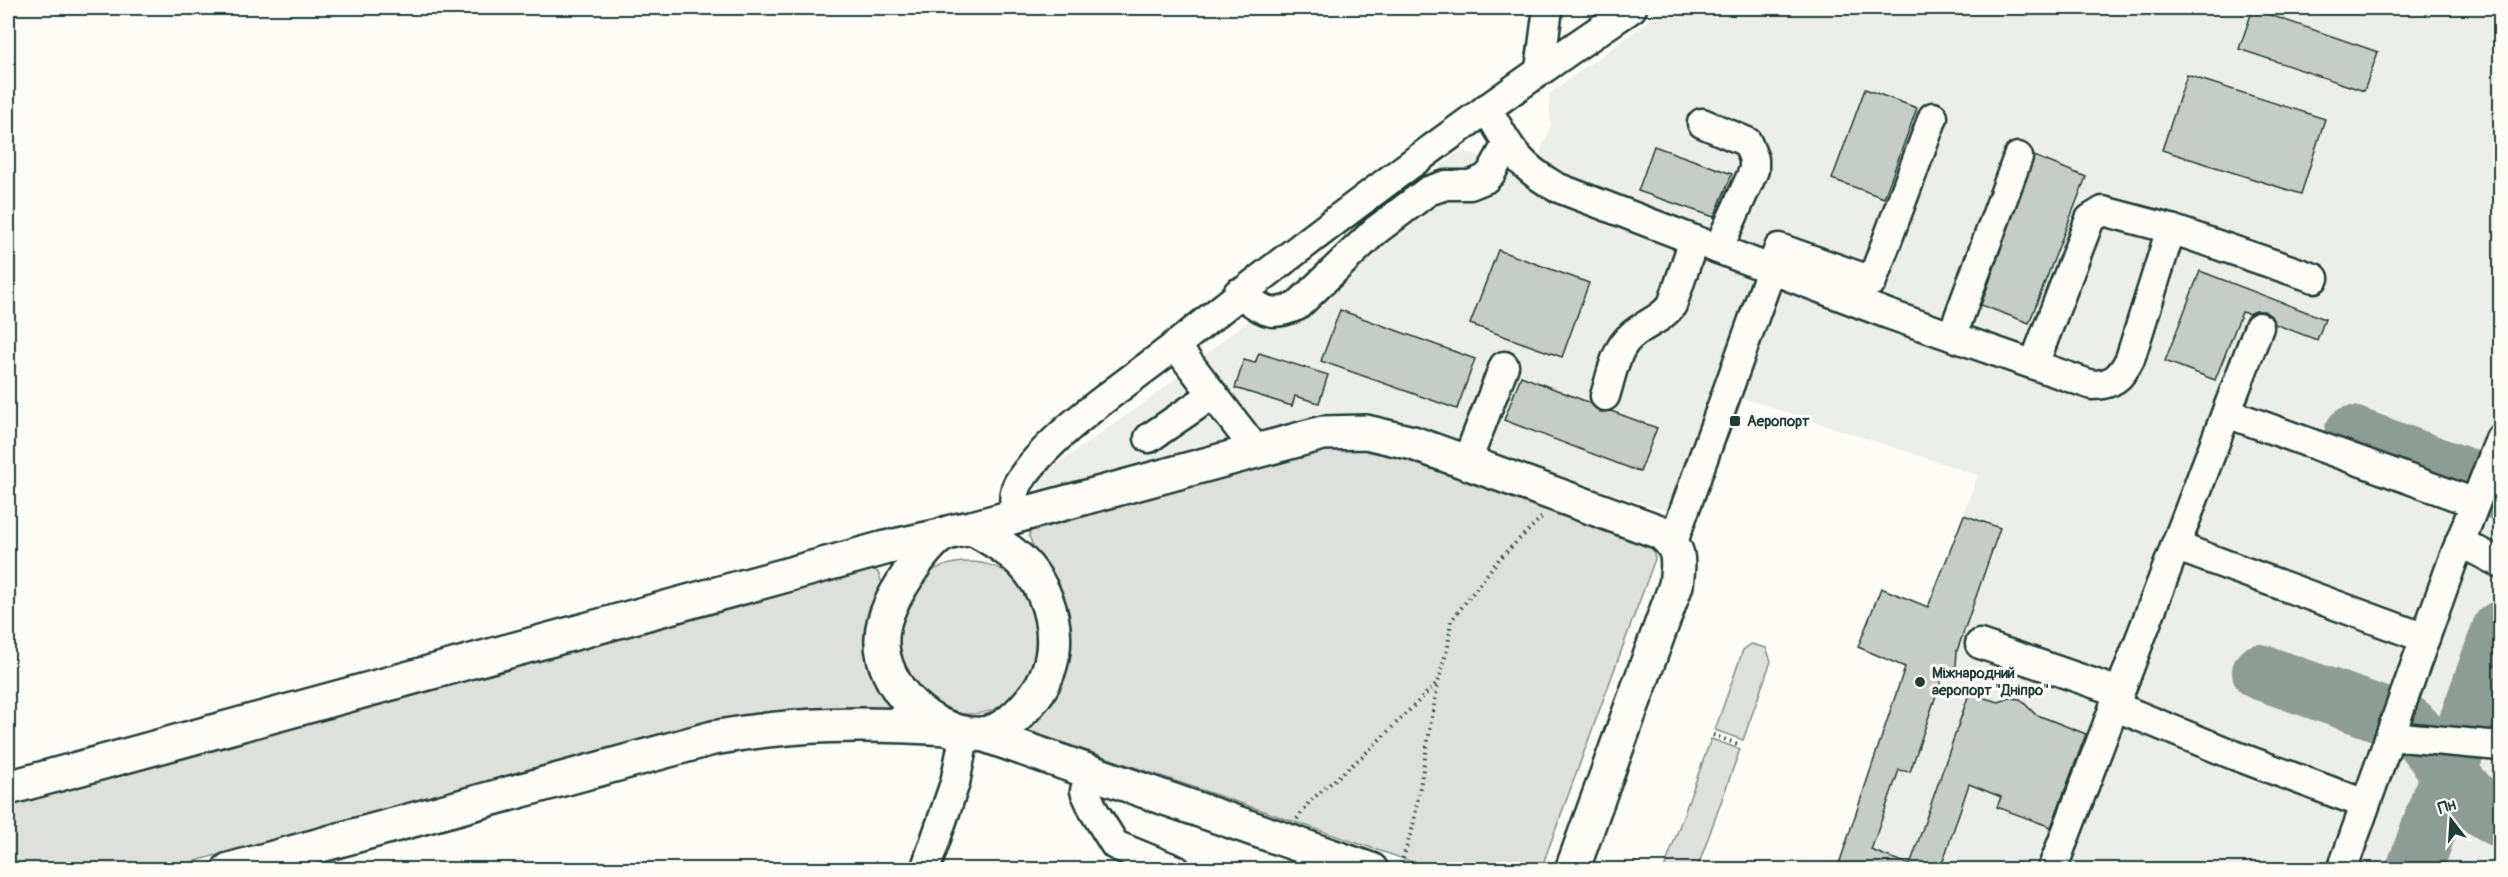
<svg xmlns="http://www.w3.org/2000/svg" width="2508" height="877" font-family="Pangolin,sans-serif">
  <style>
    .built { fill: #eceee9 }
    .green { fill: #dde0db; stroke: #7e8e88; stroke-width: 1.5 }
    .lines { fill: none; stroke-linecap: round; stroke-linejoin: round }
    .taxiway { stroke: #8e9c96; stroke-width: 56 }
    .building { fill: #c6cdc7; stroke: #1f3d34; stroke-width: 1.5 }
    .minor-casing { stroke: #1f3d34; stroke-width: 33 }
    .major-casing { stroke: #1f3d34; stroke-width: 38 }
    .path { stroke: #1f3d34; stroke-width: 4; stroke-dasharray: 1.5 4.5; stroke-linecap: butt }
    .minor { stroke: #fdfcf7; stroke-width: 28 }
    .major { stroke: #fdfcf7; stroke-width: 33 }
    .poi-dot { fill: #1f3d34; stroke: #fdfcf7; stroke-width: 2 }
    .labels { text-anchor: middle; stroke-width: 6; stroke-linejoin: round; paint-order: stroke }
    .poi-label { font-size: 15px; font-weight: bold; fill: #1f3d34; stroke: #fdfcf7; text-anchor: start }
  </style>
  <rect width="100%" height="100%" fill="#fdfcf7"/>
  <filter id="ink" filterUnits="userSpaceOnUse"><feTurbulence type="fractalNoise" baseFrequency=".0167" numOctaves="2"/><feDisplacementMap in="SourceGraphic" scale="12" xChannelSelector="R" yChannelSelector="G"/><feConvolveMatrix kernelMatrix="1 2 1 2 8 2 1 2 1" color-interpolation-filters="sRGB"/></filter>
  <g filter="url(#ink)">
    <!-- built -->
    <polygon class="built" points="1667,8 2500,8 2500,869 1837,869 1905,667 1858,647 1881,588 1929,607 1978,475 1715,389 1672,512 1462,449 1045,494 1042,492 1039,486 1039,480 1044,473 1150,399 1453,156 1461,151 1485,157 1528,182 1551,126 1549,94"/>
    <!-- green -->
    <g class="green">
      <polygon points="1347,438 1652,541 1655,559 1541,869 1433,869 1023,729 1038,704 1041,566 1029,536 1031,526"/>
      <circle cx="968" cy="638" r="76"/>
      <polygon points="870,568 878,572 884,589 900,710 849,707 798,709 742,715 662,733 166,869 8,870 8,802"/>
      <polygon points="1751,644 1766,648 1771,661 1743,740 1715,730 1743,650"/>
      <polygon points="1711,739 1740,749 1697,869 1664,869"/>
    </g>
    <g class="lines">
      <!-- taxiway -->
      <g class="taxiway">
        <polyline points="2352,434 2474,479 2500,493"/>
        <path d="M 2260,672 L 2409,724 C 2432,746 2473,812 2500,819"/>
        <polyline points="2414,870 2500,629"/>
      </g>
    </g>
    <!-- building -->
    <g class="building">
      <polygon points="2253,9 2378,52 2364,91 2239,49"/>
      <polygon points="2187,75 2325,119 2301,194 2162,150"/>
      <polygon points="1865,89 1917,108 1884,198 1832,179"/>
      <polygon points="1654,146 1732,174 1714,217 1638,191"/>
      <polygon points="2034,156 2086,177 2029,323 1981,305"/>
      <polygon points="1498,250 1589,283 1562,357 1470,324"/>
      <polygon points="2200,271 2325,319 2317,340 2275,324 2271,316 2264,311 2256,311 2249,314 2242,312 2215,380 2165,361"/>
      <polygon points="1340,310 1475,359 1457,409 1321,361"/>
      <polygon points="1259,353 1328,375 1319,403 1295,396 1292,406 1235,388 1244,360 1255,363"/>
      <polygon points="1521,376 1590,403 1600,412 1611,411 1657,428 1640,472 1504,420"/>
      <polygon points="1964,515 2000,528 1957,651 1956,666 1944,672 1910,772 1899,770 1871,850 1910,865 1969,694 1999,702 2010,698 2020,699 2035,714 2086,734 2051,827 1997,807 2001,797 1969,784 1940,870 1837,870 1905,667 1858,647 1881,588 1928,607"/>
    </g>
    <g class="lines">
      <defs>
        <g id="minor">
          <polyline points="1540,69 1548,8"/>
          <path d="M 1487,108 C 1508,146 1517,165 1556,187 L 1888,314 L 2092,385 C 2113,385 2121,377 2130,359 L 2171,229"/>
          <polyline points="1702,123 1747,142 1754,159 1754,170 1718,249"/>
          <path d="M 1238,293 C 1264,309 1267,319 1297,306 L 1375,231 L 1428,191 L 1446,185 L 1470,185 L 1485,179 L 1491,173 L 1507,144"/>
          <polyline points="1952,336 2018,157"/>
          <polyline points="1175,345 1256,450"/>
          <polyline points="2034,364 2090,219 2103,211 2171,229 2314,278"/>
          <path d="M 1605,396 C 1611,378 1615,349 1631,336 C 1644,324 1661,320 1672,305 L 1694,240"/>
          <polyline points="2227,413 2475,503"/>
          <polyline points="1149,438 1212,395"/>
          <polyline points="1467,461 1504,366"/>
          <path d="M 1015,517 C 1015,504 1012,493 1019,482 C 1051,432 1129,382 1176,345 C 1324,227 1475,113 1632,8"/>
          <polyline points="1673,542 1779,248 1872,281 1933,117"/>
          <polyline points="2460,542 2500,563"/>
          <polyline points="2175,546 2425,638"/>
          <polyline points="1980,644 2119,692"/>
          <polyline points="2114,706 2234,755 2365,804"/>
          <polyline points="2390,736 2500,746"/>
          <polyline points="1090,771 1085,791 1094,811 1115,845 1176,870"/>
          <polyline points="925,870 955,783 965,732"/>
          <polyline points="2052,870 2259,327"/>
          <polyline points="2342,870 2452,563 2500,439"/>
        </g>
        <g id="major">
          <path d="M 972,528 L 1323,433 L 1366,432 L 1413,443 L 1660,532 C 1681,548 1679,560 1676,585 L 1572,870"/>
          <path d="M 972,528 C 989,537 1006,547 1021,561 C 1056,596 1067,657 1033,698 C 1022,712 1002,733 982,734 C 933,738 879,686 882,637 C 883,615 895,595 906,578 C 912,567 930,542 941,536 C 949,531 962,530 972,528 Z"/>
          <polyline points="982,734 1371,870"/>
          <polyline points="8,788 885,548 940,536"/>
          <path d="M 229,870 L 713,738 C 793,723 867,723 948,728"/>
        </g>
      </defs>
      <!-- minor casing -->
      <use href="#minor" class="minor-casing"/>
      <!-- major casing -->
      <use href="#major" class="major-casing"/>
      <!-- path -->
      <g class="path">
        <polyline points="1713,735 1741,745"/>
        <polyline points="1297,819 1310,801 1366,753 1438,682 1448,646 1451,621 1499,559 1542,517"/>
        <polyline points="1399,870 1413,827 1438,683"/>
      </g>
      <!-- minor -->
      <use href="#minor" class="minor"/>
      <!-- major -->
      <use href="#major" class="major"/>
    </g>
  </g>
  <!-- markers -->
  <g class="poi-dot">
    <rect x="1729" y="415" width="12" height="12" rx="3"/>
    <circle cx="1920" cy="682" r="6"/>
  </g>
  <g class="labels">
    <!-- poi labels -->
    <g class="poi-label">
      <text x="1747" y="426">Аеропорт</text>
      <text x="1932" y="678">Міжнародний<tspan x="1932" dy="17">аеропорт "Дніпро"</tspan></text>
    </g>
  </g>
  <!-- margin -->
  <rect width="2508" height="877" fill="none" stroke="#fdfcf7" stroke-width="30"/>
  <rect x="15" y="15" width="2478" height="847" fill="none" stroke="#1f3d34" stroke-width="2" filter="url(#ink)"/>
  <!-- north arrow -->
  <g transform="translate(2451 820) rotate(343)" stroke="#fdfcf7" stroke-width="4.5" paint-order="stroke">
  <path d="M0-4.5L10 22L0 15L-10 22Z" fill="#1f3d34"/>
  <text y="-9" font-size="16" font-weight="bold" text-anchor="middle" fill="#1f3d34">Пн</text>
  </g>
</svg>
